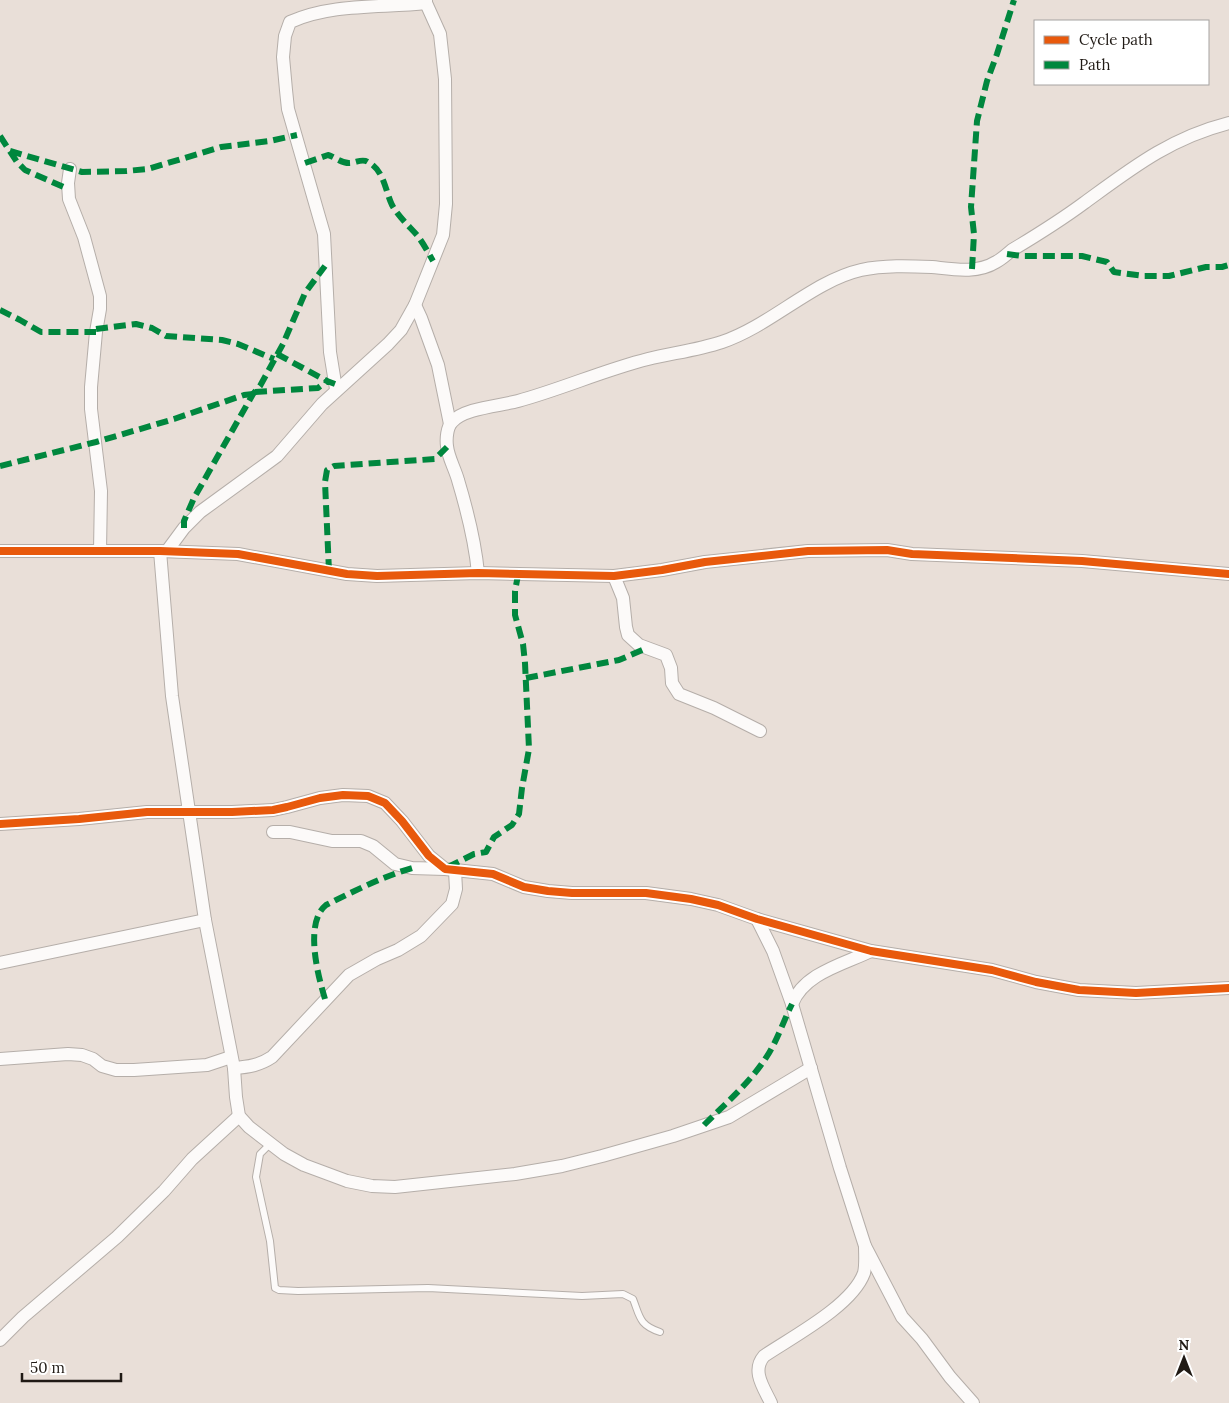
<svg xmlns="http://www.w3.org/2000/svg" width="1229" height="1403" font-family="Lora,serif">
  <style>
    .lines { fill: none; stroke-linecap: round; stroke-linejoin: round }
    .lane-casing { stroke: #b5aea9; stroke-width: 8 }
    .street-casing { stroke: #b5aea9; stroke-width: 14 }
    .lane { stroke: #fcfaf9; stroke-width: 6 }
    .street { stroke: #fcfaf9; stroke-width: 12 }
    .quiet { stroke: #00873e; stroke-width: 6; stroke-dasharray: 12 6; stroke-linecap: butt }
    .cycleway-casing { stroke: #fff; stroke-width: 11 }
    .cycleway { stroke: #e8590c; stroke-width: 8 }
  </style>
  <rect width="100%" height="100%" fill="#e9dfd8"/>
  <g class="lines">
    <defs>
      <path id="lane" d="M 270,1144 L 260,1154 L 256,1177 L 270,1241 L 275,1288 L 279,1290 L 298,1291 L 428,1288 L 582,1296 L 623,1294 L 633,1299 C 640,1317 639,1325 660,1332"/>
      <g id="street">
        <polyline points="70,169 68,183 69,199 84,237 100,296 100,309 96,332 91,387 91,409 101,491 100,551"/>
        <polyline points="415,305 421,318 438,365 450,424"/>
        <path d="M 336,389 L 330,352 L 324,234 L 288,109 L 286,90 L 283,57 L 285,36 L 290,22 C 332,3 382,8 426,3 L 426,0"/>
        <polyline points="0,551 160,551 238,554 347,574 377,576 478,573 614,576 662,570 705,562 808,551 887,550 912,554 1082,561 1229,574"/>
        <polyline points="160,551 172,696 205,920 234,1068 236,1097 239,1116 249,1127 284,1154 304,1165 347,1181 372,1186 395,1187 515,1174 562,1166 602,1156 673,1136 729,1117 811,1068"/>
        <polyline points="167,551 184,528 200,512 277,456 322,404 388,344 401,330 415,305 443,235 446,204 445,79 440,34 426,3"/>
        <path d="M 478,573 C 475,541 467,510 458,480 C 455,469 448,457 447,446 C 446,439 447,427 452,422 C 464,408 500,406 518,401 C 562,389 604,370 648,359 C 673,353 698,350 722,342 C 770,326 813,281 861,270 C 884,265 909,266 932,267 C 952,269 977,274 996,262 C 1002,259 1007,254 1012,250 C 1037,235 1061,220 1084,203 C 1132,168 1170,138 1229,123"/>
        <polyline points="614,576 623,598 626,627 628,635 639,645 666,655 671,668 672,683 679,694 714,708 760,731"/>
        <polyline points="0,824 79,819 147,812 232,812 273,810 287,807 320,798 343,795 368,796 385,803 402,821 429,856 445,869 493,874 524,887 548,891 572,893 646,893 691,899 718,905 757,919 871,951 992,970 1036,982 1079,990 1136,993 1229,988"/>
        <polyline points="273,832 290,832 332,841 361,841 373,846 395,864 412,868 445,869"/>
        <polyline points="757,919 773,951 792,1004 840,1168 865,1246 902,1317 922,1339 950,1377 973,1403"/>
        <polyline points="0,963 205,920"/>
        <path d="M 792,1004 C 804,973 844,964 871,951"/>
        <polyline points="0,1059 68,1054 82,1055 93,1059 102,1066 116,1070 134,1070 207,1065 231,1057"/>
        <path d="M 234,1068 C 249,1067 260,1065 272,1057 L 349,975 L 377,959 L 398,950 L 421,936 L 452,904 L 456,889 L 455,871"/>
        <polyline points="0,1340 23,1317 117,1237 164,1191 192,1159 239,1116"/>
        <path d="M 771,1403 C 764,1388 751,1371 764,1356 C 792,1337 852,1306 864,1273 C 866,1265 865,1255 865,1246"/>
      </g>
    </defs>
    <!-- lane casing -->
    <use href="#lane" class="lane-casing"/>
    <!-- street casing -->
    <use href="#street" class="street-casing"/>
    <!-- lane -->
    <use href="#lane" class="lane"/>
    <!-- street -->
    <use href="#street" class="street"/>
    <!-- quiet -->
    <g class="quiet">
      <polyline points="0,136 17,162 25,170 68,189"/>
      <polyline points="10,151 82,172 126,171 148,169 221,147 270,141 297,135"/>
      <path d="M 305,163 L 328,155 C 335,157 341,163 349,163 C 356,163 362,158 368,162 C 384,170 385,190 392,205 C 398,216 408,225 417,235 C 423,243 428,252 433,261"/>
      <polyline points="1007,254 1022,256 1082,256 1107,262 1114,272 1144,276 1169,276 1206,267 1222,267 1229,265"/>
      <polyline points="972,269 974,234 971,207 977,121 987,81 997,54 1014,0"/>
      <polyline points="0,310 20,320 41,332 96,332"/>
      <polyline points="96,329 136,324 152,328 166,336 222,340 238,344 274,359"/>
      <polyline points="277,354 327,381"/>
      <polyline points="255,392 318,388 327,381 335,384"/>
      <polyline points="0,466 96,442 174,419 244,395 253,394"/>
      <polyline points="184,528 184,521 194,498 253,394 260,386 283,344 305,293 325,266"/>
      <polyline points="329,571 325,482 327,470 334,466 435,459 447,447"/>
      <polyline points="526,678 619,660 647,648"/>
      <polyline points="448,867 474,854 486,852 494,837 512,825 519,814 522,788 529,749 525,663 523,644 515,615 515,591 518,575"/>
      <path d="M 325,999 C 318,976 304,923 326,905 C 354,891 382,877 412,868"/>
      <path d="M 704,1125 C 727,1102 752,1081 769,1053 C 778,1038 784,1020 792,1004"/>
    </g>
    <defs>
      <g id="cycleway">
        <polyline points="0,551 160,551 238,554 347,574 377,576 478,573 614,576 662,570 705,562 808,551 887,550 912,554 1082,561 1229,574"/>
        <polyline points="0,824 79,819 147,812 232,812 273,810 287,807 320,798 343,795 368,796 385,803 402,821 429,856 445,869 493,874 524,887 548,891 572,893 646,893 691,899 718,905 757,919 871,951 992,970 1036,982 1079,990 1136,993 1229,988"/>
      </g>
    </defs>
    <!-- cycleway casing -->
    <use href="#cycleway" class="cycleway-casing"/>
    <!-- cycleway -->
    <use href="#cycleway" class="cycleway"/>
  </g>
  <!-- legend -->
  <rect x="1034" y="20" width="175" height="65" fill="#ffffff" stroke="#a6a3a1"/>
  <rect x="1044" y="36" width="25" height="8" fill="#e8590c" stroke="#a6a3a1"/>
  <text x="1079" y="45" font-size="15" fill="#201a15">Cycle path</text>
  <rect x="1044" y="61" width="25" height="8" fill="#00873e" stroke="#a6a3a1"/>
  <text x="1079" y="70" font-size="15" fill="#201a15">Path</text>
  <!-- north arrow -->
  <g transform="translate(1184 1358)" stroke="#ffffff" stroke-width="4" paint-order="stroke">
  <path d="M0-4L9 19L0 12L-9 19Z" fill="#201a15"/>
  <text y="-8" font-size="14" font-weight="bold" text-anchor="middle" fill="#201a15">N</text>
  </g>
  <!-- scale -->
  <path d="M22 1373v8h99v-8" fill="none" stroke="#201a15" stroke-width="2.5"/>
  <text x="30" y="1373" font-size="15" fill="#201a15" stroke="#ffffff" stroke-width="4" paint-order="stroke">50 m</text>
</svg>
